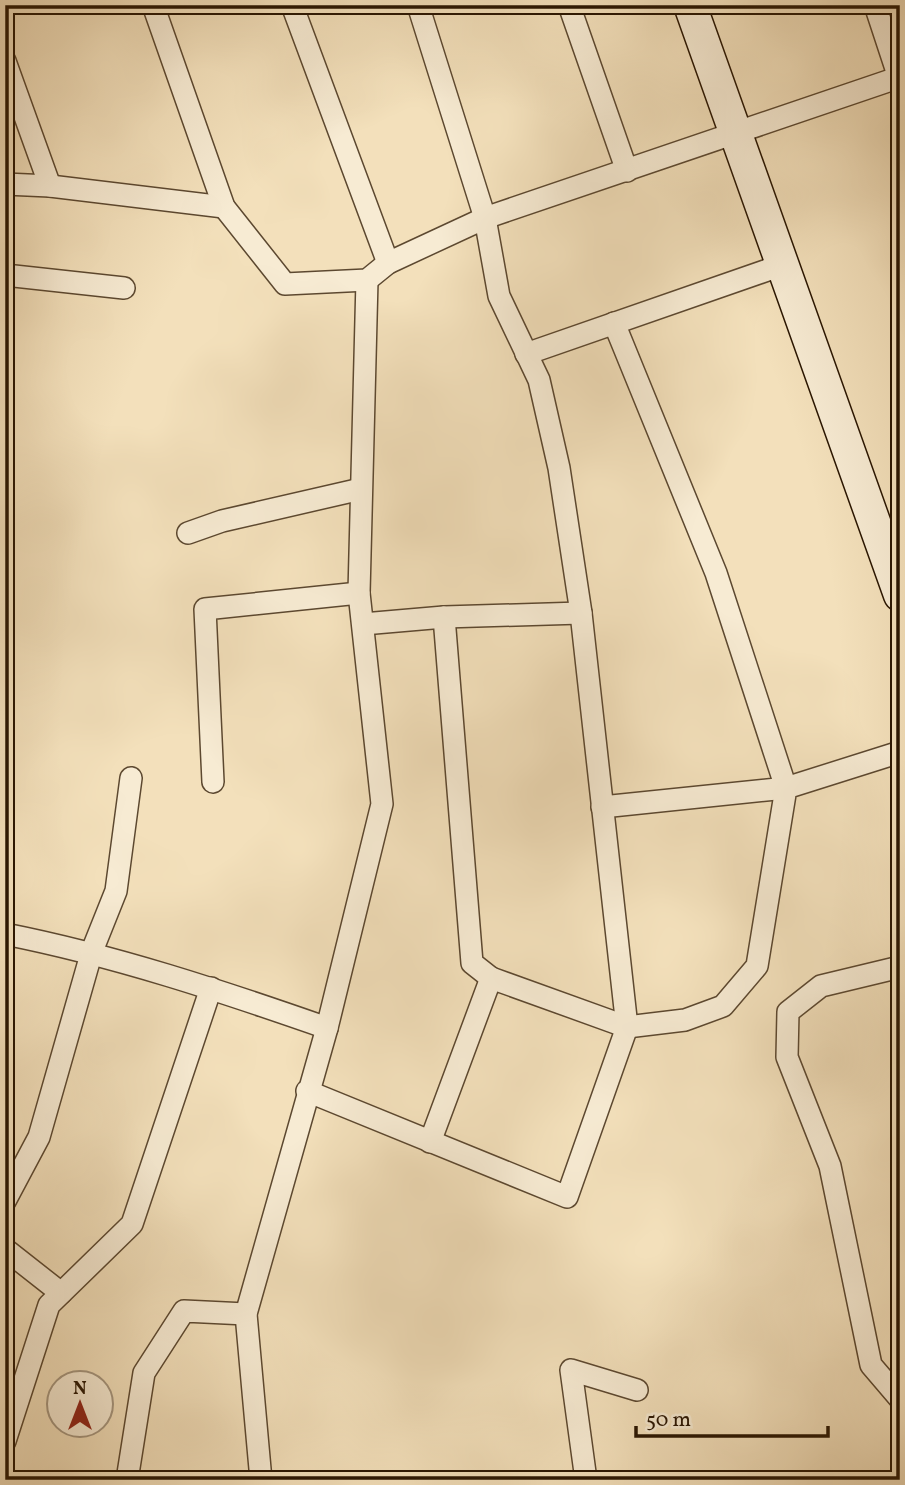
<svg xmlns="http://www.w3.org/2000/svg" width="905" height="1485" font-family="Vollkorn,serif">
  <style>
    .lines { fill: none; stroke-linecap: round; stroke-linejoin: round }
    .street-casing { stroke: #5c4830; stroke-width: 24 }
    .secondary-casing { stroke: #2a1602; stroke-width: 35 }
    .street { stroke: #f7ebd3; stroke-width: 21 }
    .secondary { stroke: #f7ebd3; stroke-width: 32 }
  </style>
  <rect width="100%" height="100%" fill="#f3e0bb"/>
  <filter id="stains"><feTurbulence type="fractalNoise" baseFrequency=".00286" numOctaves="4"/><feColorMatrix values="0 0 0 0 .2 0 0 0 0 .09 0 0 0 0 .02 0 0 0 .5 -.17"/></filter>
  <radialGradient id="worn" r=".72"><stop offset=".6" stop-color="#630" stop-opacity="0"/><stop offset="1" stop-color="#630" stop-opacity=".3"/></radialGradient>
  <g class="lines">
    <defs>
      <g id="street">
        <polyline points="153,5 224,207 285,284 367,280 388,263 485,218 900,77"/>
        <polyline points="292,5 388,263"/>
        <polyline points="569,5 627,171"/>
        <polyline points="875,5 900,81"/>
        <polyline points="5,61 50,186"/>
        <polyline points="5,184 50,186 224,207"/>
        <polyline points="5,275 124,288"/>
        <polyline points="526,354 782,265"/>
        <polyline points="188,533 222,521 361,489"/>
        <polyline points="444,617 472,963 491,978"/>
        <polyline points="363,624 444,617 581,613"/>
        <polyline points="213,782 205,609 359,593"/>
        <polyline points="602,807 786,788 716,573 614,323"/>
        <path d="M 5,934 C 116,956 221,991 327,1028"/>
        <polyline points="900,967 821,986 788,1012 787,1057 830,1166 871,1365 900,1399"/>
        <polyline points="307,1091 567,1197 627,1027 581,613 559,468 539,380 499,296 485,218 418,5"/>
        <polyline points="430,1142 491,978 627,1027 685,1020 723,1006 757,966 786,788 900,752"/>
        <polyline points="5,1201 39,1137 92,951 116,891 131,778"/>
        <polyline points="5,1249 61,1293"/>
        <polyline points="5,1441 49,1305 132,1224 211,988"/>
        <polyline points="127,1480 144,1373 184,1311 246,1314"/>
        <polyline points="261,1480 246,1314 327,1028 382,804 359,593 367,280"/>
        <polyline points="586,1480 571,1370 637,1390"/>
        <polyline points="898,1480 900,1477"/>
      </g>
      <polyline id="secondary" points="690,5 900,595"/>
    </defs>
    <!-- street casing -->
    <use href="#street" class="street-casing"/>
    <!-- secondary casing -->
    <use href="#secondary" class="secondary-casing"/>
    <!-- street -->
    <use href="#street" class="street"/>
    <!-- secondary -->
    <use href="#secondary" class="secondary"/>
  </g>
  <!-- margin -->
  <rect width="905" height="1485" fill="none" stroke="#f3e0bb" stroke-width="28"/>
  <rect x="7" y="7" width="891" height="1471" fill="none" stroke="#2a1602" stroke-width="3.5"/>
  <rect x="14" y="14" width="877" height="1457" fill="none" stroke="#2a1602" stroke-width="2"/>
  <!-- north arrow -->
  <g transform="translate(80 1404)"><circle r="33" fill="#f7ebd3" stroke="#a5967f" stroke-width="2"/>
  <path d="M0-5L12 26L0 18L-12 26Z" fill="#8f2418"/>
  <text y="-10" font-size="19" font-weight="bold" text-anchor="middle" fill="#2a1602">N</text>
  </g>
  <!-- scale -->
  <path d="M636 1426v10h192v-10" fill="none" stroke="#2a1602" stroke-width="3.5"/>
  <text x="646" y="1426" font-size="21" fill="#2a1602" stroke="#f7ebd3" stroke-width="5" paint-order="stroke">50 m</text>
  <rect width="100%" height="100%" filter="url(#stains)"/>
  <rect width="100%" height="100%" fill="url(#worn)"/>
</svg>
